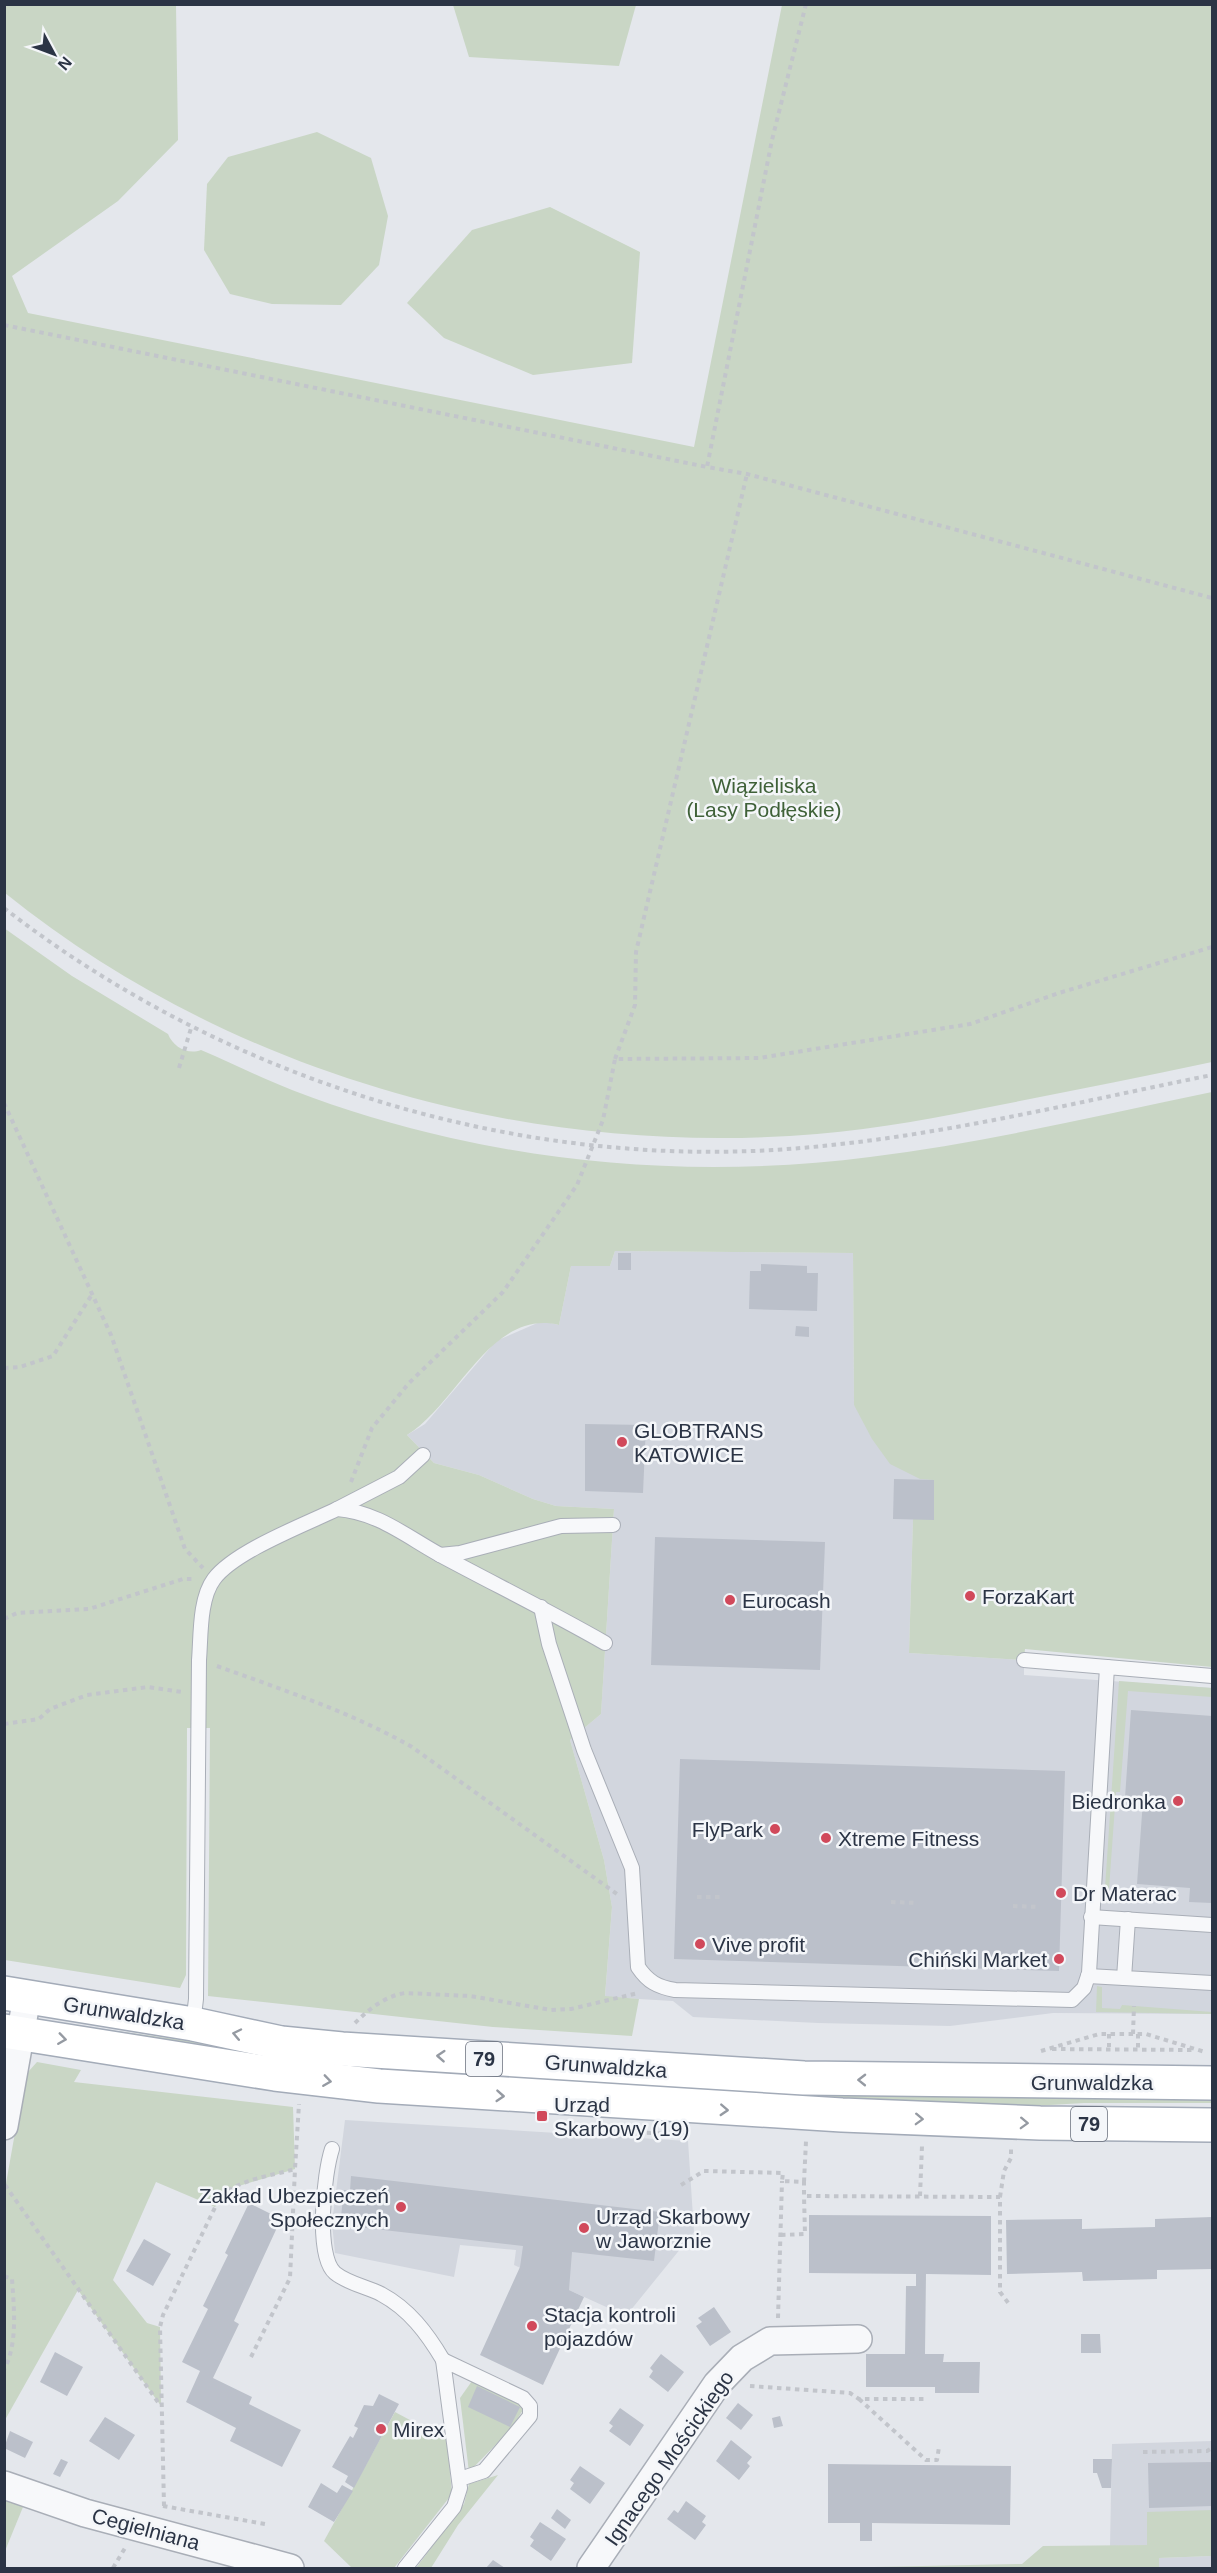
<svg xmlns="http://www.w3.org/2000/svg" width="1217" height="2573" font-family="Arial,sans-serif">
	<rect width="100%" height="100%" fill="#e4e7ec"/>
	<!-- built -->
	<g fill="#d2d6de">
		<path d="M615,1251l238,2 1,152 80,75v40h-21l-4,133 115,7v15l188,13v326l-159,-1 -103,13 -132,-3 -125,-6 -20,-16 -68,-4 7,-90 -8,-47 -34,-120 31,-26 13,-205 -58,-3 -23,-7 -54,-24 -45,-12 -27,-28 18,-11 71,-83 46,-20 17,4 12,-59h39z"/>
		<path d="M345,2120l343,21 6,91 -68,84 -112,-51 2,-15 -56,-5 -6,32 -119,-24 -3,-30z"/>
		<path d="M1212,2441v103l-102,2 2,-102z"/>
		<path d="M1212,2556v12h-53v-10z"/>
	</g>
	<!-- green -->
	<g fill="#c9d6c5">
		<path d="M5,4l171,1 2,135 -60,61 -106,75 16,37 666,134 88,-442h430v1057c-70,15 -141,29 -212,43 -61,12 -121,24 -183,29 -288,24 -586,-59 -812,-241z"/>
		<path d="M453,5v-1l183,1 -17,61 -150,-9z"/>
		<path d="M317,132l54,26 17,58 -9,49 -38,40 -69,-1 -42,-10 -26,-44 3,-66 21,-27z"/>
		<path d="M550,207l90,45 -8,111 -99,12 -89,-37 -37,-35 65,-73z"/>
		<path d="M4,928l68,48 96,58c5,13 20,21 33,16 31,13 60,28 91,40 51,20 106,36 159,48 138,31 279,37 419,19 115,-14 229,-42 342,-65v575l-187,-18 -1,11 -115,-7 4,-134h21v-39l-14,-1 -30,-15 -18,-25 -18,-34 -1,-152 -238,-2 -5,15h-39l-12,59c-68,-17 -102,80 -152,110l27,28 45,12 54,24 23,7 58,3 -13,205 -31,26 34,120 8,47 -7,89 34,3 -7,37 -139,-9 -285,-31 2,-268h-23l-1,247 -6,13 -175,-28z"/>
		<path d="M1119,1681l93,7v9l-84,-6 -8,101h-4l-8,111h-4z"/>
		<path d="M1097,1986l5,1v21l18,1 2,-4 90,7v2l-116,-2z"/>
		<path d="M65,2024l205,28 942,43v8h-128l-70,4 -175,-3 -500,-34z"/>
		<path d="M37,2062l44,8 -7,12 219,25 2,62 -66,20 -14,18 -59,-25 -43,98 34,43 13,4 1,79 -83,-116 -73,130v-231l19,-107 4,-10z"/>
		<path d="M472,2381l53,26 -15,23 -41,42 -9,-74z"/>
		<path d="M395,2412l52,28 5,54 -58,74h-42l-28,-27z"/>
		<path d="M498,2475l-40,50 -27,43h-15l48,-64 5,-20z"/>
		<path d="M5,2499l18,8 -18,44z"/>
		<path d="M1212,2510v46l-53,2v10h-333l196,-4 21,-18 104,-1v-33z"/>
	</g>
	<!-- building -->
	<g fill="#bbc0ca">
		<rect x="618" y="1253" width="13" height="17"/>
		<path d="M761,1264l46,2v7h11l-1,38 -68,-2 1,-38h11z"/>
		<path d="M796,1326l13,1v10l-14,-1z"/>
		<path d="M585,1424l61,1 -3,68 -58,-2z"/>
		<path d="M894,1479l40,1v40l-41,-1z"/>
		<path d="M655,1537l170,5 -5,128 -169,-5z"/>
		<path d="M1131,1710l81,6v187l-23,-1 1,-14 -53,-4 6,-84 -18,-2z"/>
		<path d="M680,1759l385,12 -6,200 -385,-12z"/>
		<path d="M351,2176l309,36 -6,49 -82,-9 -3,38 15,7 -41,88 -63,-30 40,-88 3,-21 -183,-21 4,-35 6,1z"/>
		<path d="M249,2203l32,16 -47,102 5,3 -26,54 39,19 -3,7 52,26 -19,37 -52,-26 6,-13 -50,-26 14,-31 -18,-9 26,-53 -5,-3 25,-51 -3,-2z"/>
		<path d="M809,2215l182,1v59l-65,-1 -1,80h19l-1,8h37l-1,31h-44v-6h-69v-33h39l1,-68h10v-12l-107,-1z"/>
		<path d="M1212,2217v52l-55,1v9l-74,2 -1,-9 -75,2 -1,-54 76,-1v10l73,-2v-8z"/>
		<path d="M144,2239l27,15 -18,32 -27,-15z"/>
		<path d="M714,2307l17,25 -21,14 -14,-20 6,-4 -4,-4z"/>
		<path d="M1081,2334h19l1,19h-20z"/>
		<path d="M55,2352l28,15 -16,29 -27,-14z"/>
		<path d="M661,2354l23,18 -16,20 -19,-15 4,-6 -3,-3z"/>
		<path d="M477,2386l43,21 -10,20 -42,-20z"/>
		<path d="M379,2394l20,10 -45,84 -9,-6 3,-6 -16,-9 18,-31 3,2 5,-10 -4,-2 10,-21 9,1z"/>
		<path d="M738,2403l15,12 -12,15 -15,-12z"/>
		<path d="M620,2408l24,17 -14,21 -21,-15 4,-5 -4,-3z"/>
		<path d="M780,2416l3,10 -9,2 -2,-10z"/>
		<path d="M105,2417l30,18 -16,25 -30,-19z"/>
		<path d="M10,2431l23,11 -8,16 -21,-10z"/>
		<path d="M731,2440l21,17 -5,6 3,3 -11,14 -23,-19z"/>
		<path d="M61,2459l7,3 -8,15 -7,-3z"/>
		<path d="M1093,2459h19l-1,29h-9l-5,-15h-4z"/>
		<path d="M1212,2462v44l-63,2 -1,-45z"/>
		<path d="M828,2464l183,2 -1,59 -138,-2v18h-12v-18h-32z"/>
		<path d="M580,2466l25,17 -15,21 -20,-15 4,-6 -4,-3z"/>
		<path d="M321,2483l16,10 5,-8 11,6 -19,31 -26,-15z"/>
		<path d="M686,2501l20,15 -4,6 4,3 -11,15 -28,-21 7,-9 4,3z"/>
		<path d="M557,2509l14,11 -6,9 -14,-11z"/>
		<path d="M540,2522l26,17 -15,22 -21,-15 4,-6 -4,-3z"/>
		<path d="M493,2560l12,8h-19z"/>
	</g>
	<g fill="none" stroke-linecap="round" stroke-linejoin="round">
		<defs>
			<g id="service">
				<path d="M337,1509l62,-32 24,-22"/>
				<path d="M440,1555l20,-2 101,-27 52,-1"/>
				<path d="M541,1607l8,37 35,106 48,118 6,99c10,15 20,20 37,23l397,10 12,-12 5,-15 18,-306 105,9"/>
				<path d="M1024,1660l83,7"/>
				<path d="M1091,1917l121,8"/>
				<path d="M1128,1919l-4,59 88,5"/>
				<path d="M1088,1976l36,2"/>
				<path d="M193,2024l3,-25 3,-339c2,-23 0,-61 15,-81 21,-28 90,-54 123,-70 41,3 70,28 105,47 54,29 109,56 163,87"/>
				<path d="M332,2149c-8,24 -17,107 3,124 12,10 32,14 46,21 28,15 46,39 62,66"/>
				<path d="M405,2568l49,-61 6,-19 -17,-128 80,38 7,8v10l-46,55 -24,8"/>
			</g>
			<g id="minor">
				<path d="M4,2126l23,-129"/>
				<path d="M4,2485l81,28 205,55"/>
				<path d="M591,2568l126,-184 25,-26 28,-17 88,-2"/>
			</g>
			<g id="primary">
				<path d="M4,1993l189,31 88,19 61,6 462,29 408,5"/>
				<path d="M4,2031l271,43 104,12 463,29 198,8 172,2"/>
			</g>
		</defs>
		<!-- service casing -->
		<use href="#service" stroke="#a9aeb7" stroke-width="16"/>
		<!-- minor casing -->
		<use href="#minor" stroke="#a9aeb7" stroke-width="30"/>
		<!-- primary casing -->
		<use href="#primary" stroke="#a3abb8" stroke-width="36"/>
		<!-- path -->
		<g stroke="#c2c5cb" stroke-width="4" stroke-dasharray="4.5 4.5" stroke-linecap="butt">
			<path d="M806,4l-34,136 -65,327 40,7 465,124"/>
			<path d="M4,325l703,142"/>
			<path d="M4,908c215,167 497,258 769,242 149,-9 294,-46 439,-75"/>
			<path d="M615,1059l20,-54 1,-53 111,-478"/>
			<path d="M179,1068l13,-43"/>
			<path d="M4,1103l107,232 74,214 18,19"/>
			<path d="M4,1368l16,-1 33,-11 38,-60"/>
			<path d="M351,1482l21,-54 37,-45 94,-91 74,-107 26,-65 12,-61 144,-1 211,-34 89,-31 153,-46"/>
			<path d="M4,1619l13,-6 72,-4 94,-30h12"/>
			<path d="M217,1666c66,24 134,46 195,81l205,147"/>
			<path d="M4,1724l35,-5 11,-10 37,-14 61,-8 34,5"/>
			<path d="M697,1897h27"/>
			<path d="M891,1902l27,1"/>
			<path d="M1013,1906l27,1"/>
			<path d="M355,2023c14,-14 30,-27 50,-30l65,3 81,14 20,-1 67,-16"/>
			<path d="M1109,2034v13"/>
			<path d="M1133,2034l1,-28"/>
			<path d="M1138,2034v14"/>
			<path d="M1052,2049l143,1"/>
			<path d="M1041,2051l58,-17h47l59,18"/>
			<path d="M620,2131l64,4"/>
			<path d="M804,2182l2,-41"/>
			<path d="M5,2185l155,220"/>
			<path d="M681,2185l23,-14 79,2 -1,8 22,1v14l196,1v95l9,12"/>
			<path d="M920,2196l2,-50"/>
			<path d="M1000,2197l4,-26 7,-13v-9"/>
			<path d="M781,2235l24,-1 -1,-38"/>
			<path d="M4,2276l8,3c2,30 6,64 -8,91"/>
			<path d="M778,2318l4,-137"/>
			<path d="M251,2357l39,-79 5,-109"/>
			<path d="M750,2386l100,7 9,6h65"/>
			<path d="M859,2399l67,61h11l2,-13"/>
			<path d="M1143,2452l64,-1 5,-3"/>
			<path d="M163,2506l102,18"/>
			<path d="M164,2506l-4,-179 3,-12 57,-118c19,-18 51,-21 75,-28l4,-65"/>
			<path d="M113,2568l12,-20"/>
		</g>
		<!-- service -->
		<use href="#service" stroke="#f7f8fa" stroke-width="14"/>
		<!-- minor -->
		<use href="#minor" stroke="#f7f8fa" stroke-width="27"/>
		<!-- primary -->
		<use href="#primary" stroke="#fff" stroke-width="33"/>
	</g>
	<!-- one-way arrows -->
	<defs><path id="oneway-chevron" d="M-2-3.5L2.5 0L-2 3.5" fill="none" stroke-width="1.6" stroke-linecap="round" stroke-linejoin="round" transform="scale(1.5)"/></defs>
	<g stroke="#959aa2">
		<use href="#oneway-chevron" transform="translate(237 2034) rotate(-168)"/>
		<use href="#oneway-chevron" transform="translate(62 2039) rotate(8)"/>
		<use href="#oneway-chevron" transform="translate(441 2056) rotate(-176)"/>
		<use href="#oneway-chevron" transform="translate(862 2080) rotate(-179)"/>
		<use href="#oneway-chevron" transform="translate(327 2081) rotate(8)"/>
		<use href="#oneway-chevron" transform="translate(500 2096) rotate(4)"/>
		<use href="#oneway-chevron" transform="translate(724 2110) rotate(3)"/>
		<use href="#oneway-chevron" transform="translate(919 2119) rotate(2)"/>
		<use href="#oneway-chevron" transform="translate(1024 2123) rotate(2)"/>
	</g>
	<!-- markers -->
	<g fill="#d1495b" stroke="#f4f6f9" stroke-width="2">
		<circle cx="622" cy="1442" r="6"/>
		<circle cx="970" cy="1596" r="6"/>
		<circle cx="730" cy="1600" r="6"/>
		<circle cx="1178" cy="1801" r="6"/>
		<circle cx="775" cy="1829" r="6"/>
		<circle cx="826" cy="1838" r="6"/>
		<circle cx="1061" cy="1893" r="6"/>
		<circle cx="700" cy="1944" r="6"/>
		<circle cx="1059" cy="1959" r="6"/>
		<rect x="536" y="2110" width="12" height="12" rx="3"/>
		<circle cx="401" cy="2207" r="6"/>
		<circle cx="584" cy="2228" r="6"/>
		<circle cx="532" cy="2326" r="6"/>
		<circle cx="381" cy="2429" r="6"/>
	</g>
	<g text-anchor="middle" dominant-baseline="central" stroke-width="5" stroke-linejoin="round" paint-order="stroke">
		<!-- shield labels -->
		<g fill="#f4f6f9" stroke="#676e7b" stroke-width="1.5">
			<rect x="466" y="2042" width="36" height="34" rx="4.5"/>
			<rect x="1071" y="2107" width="36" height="34" rx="4.5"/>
		</g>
		<g font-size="20" font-weight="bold" fill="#2b3445">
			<text x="484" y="2059">79</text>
			<text x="1089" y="2124">79</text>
		</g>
		<!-- park labels -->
		<g font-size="21" fill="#3f6138" stroke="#f4f6f9">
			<text x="764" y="785">Wiązieliska<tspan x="764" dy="24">(Lasy Podłęskie)</tspan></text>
		</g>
		<!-- poi labels -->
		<g font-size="21" fill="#2b3445" stroke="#f4f6f9" text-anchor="start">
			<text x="634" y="1430">GLOBTRANS<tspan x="634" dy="24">KATOWICE</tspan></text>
			<text x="982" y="1596">ForzaKart</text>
			<text x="742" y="1600">Eurocash</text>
			<text x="1166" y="1801" text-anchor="end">Biedronka</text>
			<text x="763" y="1829" text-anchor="end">FlyPark</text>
			<text x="838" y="1838">Xtreme Fitness</text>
			<text x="1073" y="1893">Dr Materac</text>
			<text x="712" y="1944">Vive profit</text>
			<text x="1047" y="1959" text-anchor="end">Chiński Market</text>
			<text x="554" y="2104">Urząd<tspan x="554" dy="24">Skarbowy (19)</tspan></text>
			<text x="389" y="2195" text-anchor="end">Zakład Ubezpieczeń<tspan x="389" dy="24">Społecznych</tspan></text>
			<text x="596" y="2216">Urząd Skarbowy<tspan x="596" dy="24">w Jaworznie</tspan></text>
			<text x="544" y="2314">Stacja kontroli<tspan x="544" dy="24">pojazdów</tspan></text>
			<text x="393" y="2429">Mirex</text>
		</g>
		<!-- street labels -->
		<g font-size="21" fill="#2b3445" stroke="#f4f6f9">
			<text transform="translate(124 2013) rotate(9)">Grunwaldzka</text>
			<text transform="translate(606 2066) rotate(4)">Grunwaldzka</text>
			<text x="1092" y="2082">Grunwaldzka</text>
			<text transform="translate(669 2458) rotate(-55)">Ignacego Mościckiego</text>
			<text transform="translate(146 2529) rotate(15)">Cegielniana</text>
		</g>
	</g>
	<!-- border -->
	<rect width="1217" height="2573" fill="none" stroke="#2b3445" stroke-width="12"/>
	<!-- north arrow -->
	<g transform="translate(54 54) rotate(131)" stroke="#f4f6f9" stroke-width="4.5" paint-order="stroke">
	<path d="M0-4.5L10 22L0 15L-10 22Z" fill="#2b3445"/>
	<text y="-9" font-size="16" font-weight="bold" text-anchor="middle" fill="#2b3445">N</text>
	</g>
</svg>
